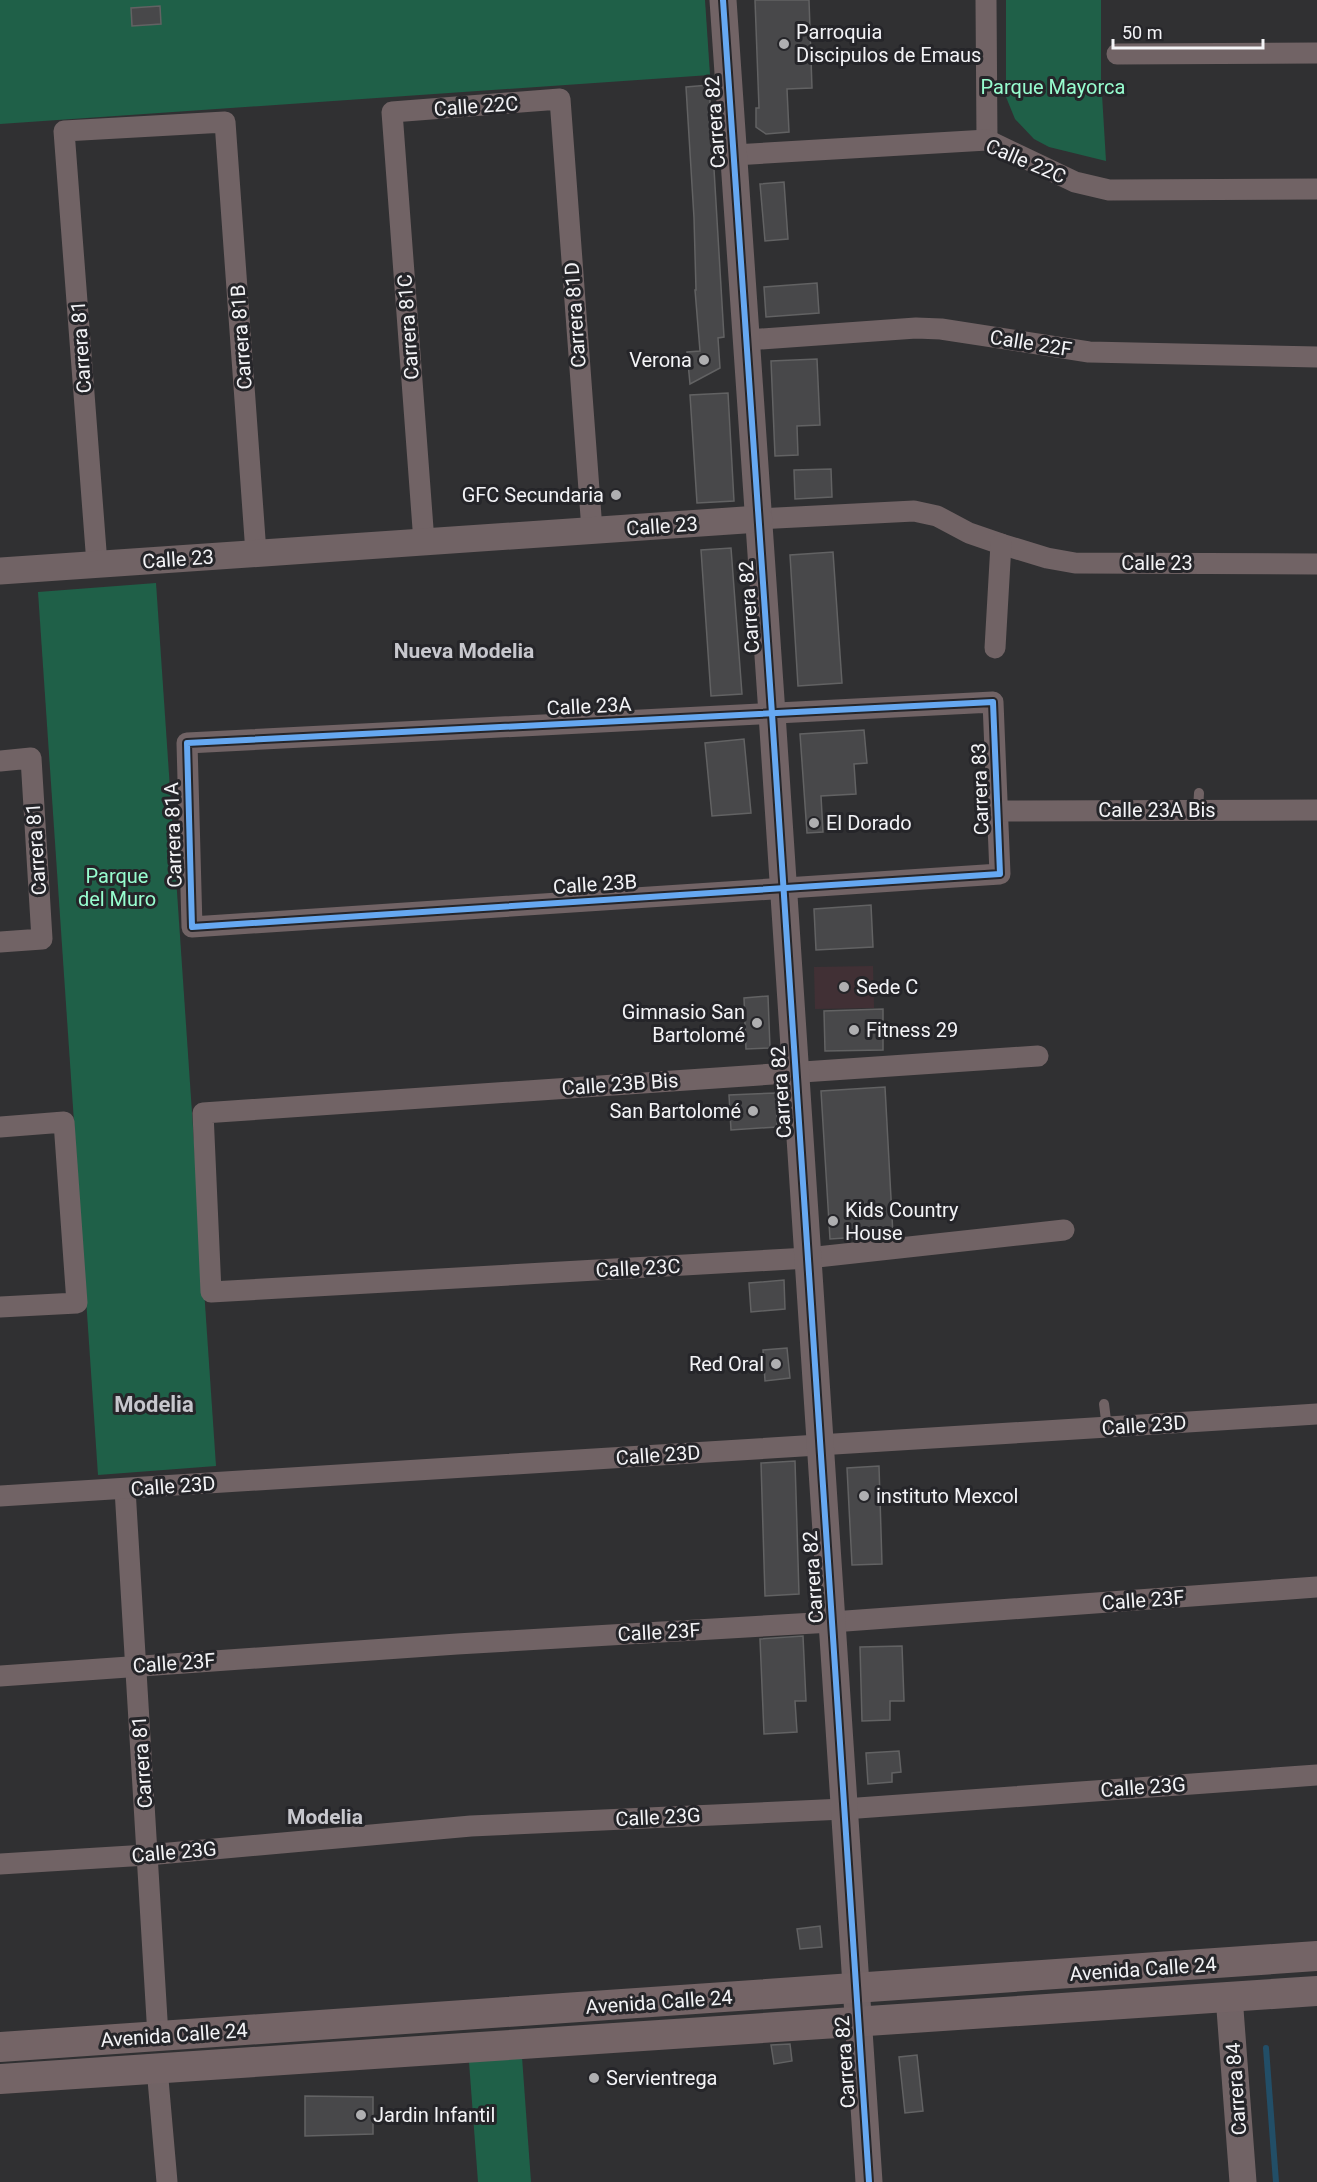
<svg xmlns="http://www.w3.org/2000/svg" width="1317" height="2182" font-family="Roboto,sans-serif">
	<rect width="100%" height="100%" fill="#303032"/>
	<!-- education -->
	<path fill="#413035" d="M873,966l1,42 -59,1 -1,-42z"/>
	<!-- green -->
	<g fill="#1f6048">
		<path d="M0,0h705l5,75 -710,49z"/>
		<path d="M1006,0h95v78l5,83 -57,-14 -15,-8 -19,-20 -9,-22z"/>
		<path d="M156,583l60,883 -118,9 -60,-883z"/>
		<path d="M522,2057l9,125h-53l-9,-120z"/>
	</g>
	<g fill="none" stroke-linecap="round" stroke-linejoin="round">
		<!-- stream -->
		<path stroke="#224e67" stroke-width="6" d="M1266,2048l10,134"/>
	</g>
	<!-- building -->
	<g fill="#48484a" stroke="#626263" stroke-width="1.5">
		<path d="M755,0h54l3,88 -25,1 2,43 -23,2 -10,-7v-19h3z"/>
		<path d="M160,6l1,18 -29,2 -1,-18z"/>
		<path d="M709,85l15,252 -6,1 2,30 -30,16 -3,-32 13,-1 -5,-61h1l-2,-72 -8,-131z"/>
		<path d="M784,182l4,57 -23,2 -5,-57z"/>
		<path d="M817,283l2,30 -53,4 -2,-30z"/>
		<path d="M817,359l3,66 -23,1 1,29 -23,1 -4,-95z"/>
		<path d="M728,393l6,108 -37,2 -7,-108z"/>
		<path d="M831,469l1,28 -37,2 -1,-29z"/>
		<path d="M731,548l11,146 -31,2 -10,-146z"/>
		<path d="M833,552l9,131 -44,3 -8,-131z"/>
		<path d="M864,730l3,33 -13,1 2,30 -35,2 2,36 -16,1 -7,-99z"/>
		<path d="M744,739l7,74 -39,3 -7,-73z"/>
		<path d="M871,905l2,42 -57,3 -2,-41z"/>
		<path d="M768,996l2,52 -24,1 -2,-51z"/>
		<path d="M883,1009v41l-58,1 -1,-40z"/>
		<path d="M885,1087l8,148 -63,4 -9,-148z"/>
		<path d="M776,1093l1,34 -46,3 -2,-35z"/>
		<path d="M784,1280l1,29 -34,3 -2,-29z"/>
		<path d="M787,1348l3,30 -25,3 -2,-31z"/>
		<path d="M795,1461l4,133 -34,2 -4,-133z"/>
		<path d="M879,1466l3,98 -30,1 -5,-97z"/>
		<path d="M803,1636l3,65h-11l2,31 -33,2 -4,-95z"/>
		<path d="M902,1646l2,55h-14v19l-28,1 -2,-74z"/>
		<path d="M899,1751l2,21 -9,1v9l-24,2 -2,-31z"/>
		<path d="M820,1926l2,21 -22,2 -3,-20z"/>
		<path d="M790,2044l2,17 -18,3 -3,-19z"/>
		<path d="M917,2055l6,56 -18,2 -6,-56z"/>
		<path d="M305,2096l68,1v37l-68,2z"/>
	</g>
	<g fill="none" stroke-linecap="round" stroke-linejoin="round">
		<!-- service -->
		<g stroke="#716365" stroke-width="10">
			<path d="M1198,810l1,-17"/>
			<path d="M1104,1404l3,24"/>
		</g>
		<!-- minor -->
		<g stroke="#716365" stroke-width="21">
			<path d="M986,0l1,140"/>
			<path d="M1117,54l200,-1"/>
			<path d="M734,155l253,-15 88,42 34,8 208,-1"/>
			<path d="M747,340l169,-12 25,1 148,23 228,5"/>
			<path d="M759,519l155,-8 23,5 32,17 32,11 46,14 28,5 242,1"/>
			<path d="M424,542l-32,-430 168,-13 32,431"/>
			<path d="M97,564l-33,-433 161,-9 31,431"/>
			<path d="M995,648l6,-104"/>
			<path d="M993,702l7,172 -808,53 -5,-184z"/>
			<path d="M0,761l31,-3 11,181 -42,3"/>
			<path d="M997,811l320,-1"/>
			<path d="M1038,1056l-835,57 8,179 597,-34 256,-28"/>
			<path d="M0,1127l64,-5 13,181 -77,4"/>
			<path d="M125,1489l33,547"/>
			<path d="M0,1496l1317,-82"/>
			<path d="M0,1676l457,-32 375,-22 485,-35"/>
			<path d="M0,1864l147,-9 324,-29 373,-17 473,-34"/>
			<path d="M157,2068l10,114"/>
		</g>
		<!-- tertiary -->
		<g stroke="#716365" stroke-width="27">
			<path d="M723,0l49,714 97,1468"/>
			<path d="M0,571l759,-52"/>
			<path d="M1229,1996l14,186"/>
		</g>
		<!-- secondary -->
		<g stroke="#746466" stroke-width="30">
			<path d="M0,2047l1317,-91"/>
			<path d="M0,2079l1317,-88"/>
		</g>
		<defs>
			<g id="cycleway">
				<path d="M723,0l49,714 97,1468"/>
				<path d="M993,702l7,172 -808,53 -5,-184z"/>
			</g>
		</defs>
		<!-- cycleway casing -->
		<use href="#cycleway" stroke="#252529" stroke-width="10"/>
		<!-- cycleway -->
		<use href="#cycleway" stroke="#66a8f1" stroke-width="6"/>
	</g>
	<!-- markers -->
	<g fill="#afafb1" stroke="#252529" stroke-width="2">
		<circle cx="784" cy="44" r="6"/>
		<circle cx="704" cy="360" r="6"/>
		<circle cx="616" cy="495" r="6"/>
		<circle cx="814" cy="823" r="6"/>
		<circle cx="844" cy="987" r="6"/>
		<circle cx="757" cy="1023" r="6"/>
		<circle cx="854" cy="1030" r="6"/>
		<circle cx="753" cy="1111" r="6"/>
		<circle cx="833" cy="1221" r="6"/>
		<circle cx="776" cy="1364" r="6"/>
		<circle cx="864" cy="1496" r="6"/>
		<circle cx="594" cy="2078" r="6"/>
		<circle cx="361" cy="2115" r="6"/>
	</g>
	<g text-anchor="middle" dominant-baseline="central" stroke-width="6" stroke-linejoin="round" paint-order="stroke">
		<!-- poi labels -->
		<g font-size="20" fill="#f3f3f6" stroke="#252529" text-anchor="start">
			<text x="796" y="32">Parroquia<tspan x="796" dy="23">Discipulos de Emaus</tspan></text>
			<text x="692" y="360" text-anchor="end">Verona</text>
			<text x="604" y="495" text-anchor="end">GFC Secundaria</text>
			<text x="826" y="823">El Dorado</text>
			<text x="856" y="987">Sede C</text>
			<text x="745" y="1012" text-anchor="end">Gimnasio San<tspan x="745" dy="23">Bartolomé</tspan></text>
			<text x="866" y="1030">Fitness 29</text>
			<text x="741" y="1111" text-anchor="end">San Bartolomé</text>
			<text x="845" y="1210">Kids Country<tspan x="845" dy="23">House</tspan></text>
			<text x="764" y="1364" text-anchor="end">Red Oral</text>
			<text x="876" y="1496">instituto Mexcol</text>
			<text x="606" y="2078">Servientrega</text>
			<text x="373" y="2115">Jardin Infantil</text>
		</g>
		<!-- park labels -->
		<g font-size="20" fill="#97fdcf" stroke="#252529">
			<text x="1053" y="87">Parque Mayorca</text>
			<text x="117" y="876">Parque<tspan x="117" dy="23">del Muro</tspan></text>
		</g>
		<!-- street labels -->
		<g font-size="20" fill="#f3f3f6" stroke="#252529">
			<text transform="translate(476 106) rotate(-4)">Calle 22C</text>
			<text transform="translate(715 122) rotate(-94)">Carrera 82</text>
			<text transform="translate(1026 161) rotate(23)">Calle 22C</text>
			<text transform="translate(575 315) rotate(-94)">Carrera 81D</text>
			<text transform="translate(408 327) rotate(-94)">Carrera 81C</text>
			<text transform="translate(241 337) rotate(-94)">Carrera 81B</text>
			<text transform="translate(1031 343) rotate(9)">Calle 22F</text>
			<text transform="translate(81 347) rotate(-94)">Carrera 81</text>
			<text transform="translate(662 526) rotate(-4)">Calle 23</text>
			<text transform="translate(178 559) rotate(-4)">Calle 23</text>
			<text x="1157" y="563">Calle 23</text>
			<text transform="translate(749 607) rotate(-94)">Carrera 82</text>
			<text transform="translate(589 706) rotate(-3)">Calle 23A</text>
			<text transform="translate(980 789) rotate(-92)">Carrera 83</text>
			<text x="1157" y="810">Calle 23A Bis</text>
			<text transform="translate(173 835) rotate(-92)">Carrera 81A</text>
			<text transform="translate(36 849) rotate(-94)">Carrera 81</text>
			<text transform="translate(595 884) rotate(-4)">Calle 23B</text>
			<text transform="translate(620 1084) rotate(-4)">Calle 23B Bis</text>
			<text transform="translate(781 1092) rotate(-94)">Carrera 82</text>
			<text transform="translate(638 1268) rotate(-3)">Calle 23C</text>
			<text transform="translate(1144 1425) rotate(-4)">Calle 23D</text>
			<text transform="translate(658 1455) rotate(-4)">Calle 23D</text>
			<text transform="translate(173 1486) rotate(-4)">Calle 23D</text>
			<text transform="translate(813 1577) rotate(-94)">Carrera 82</text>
			<text transform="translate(1143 1600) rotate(-4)">Calle 23F</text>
			<text transform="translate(659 1632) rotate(-3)">Calle 23F</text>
			<text transform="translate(174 1663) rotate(-4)">Calle 23F</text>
			<text transform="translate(142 1762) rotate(-94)">Carrera 81</text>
			<text transform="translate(1143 1787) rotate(-4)">Calle 23G</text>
			<text transform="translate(658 1817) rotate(-3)">Calle 23G</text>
			<text transform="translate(174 1852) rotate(-5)">Calle 23G</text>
			<text transform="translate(1143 1969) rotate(-4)">Avenida Calle 24</text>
			<text transform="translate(659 2002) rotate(-4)">Avenida Calle 24</text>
			<text transform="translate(174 2035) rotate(-4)">Avenida Calle 24</text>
			<text transform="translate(845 2062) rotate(-94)">Carrera 82</text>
			<text transform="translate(1236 2089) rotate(-94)">Carrera 84</text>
		</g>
		<!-- neighbourhood labels -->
		<g font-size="21" font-weight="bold" fill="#c7c7cd" stroke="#252529">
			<text x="464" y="651">Nueva Modelia</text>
			<text x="325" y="1817">Modelia</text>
		</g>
		<!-- quarter labels -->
		<g font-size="22" font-weight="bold" fill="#c7c7cd" stroke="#252529">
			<text x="154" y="1404">Modelia</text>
		</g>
	</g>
	<!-- scale -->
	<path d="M1113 39v9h150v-9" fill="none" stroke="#f3f3f6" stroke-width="3"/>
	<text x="1122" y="39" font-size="18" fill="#f3f3f6" stroke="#252529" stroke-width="4.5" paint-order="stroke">50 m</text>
</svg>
